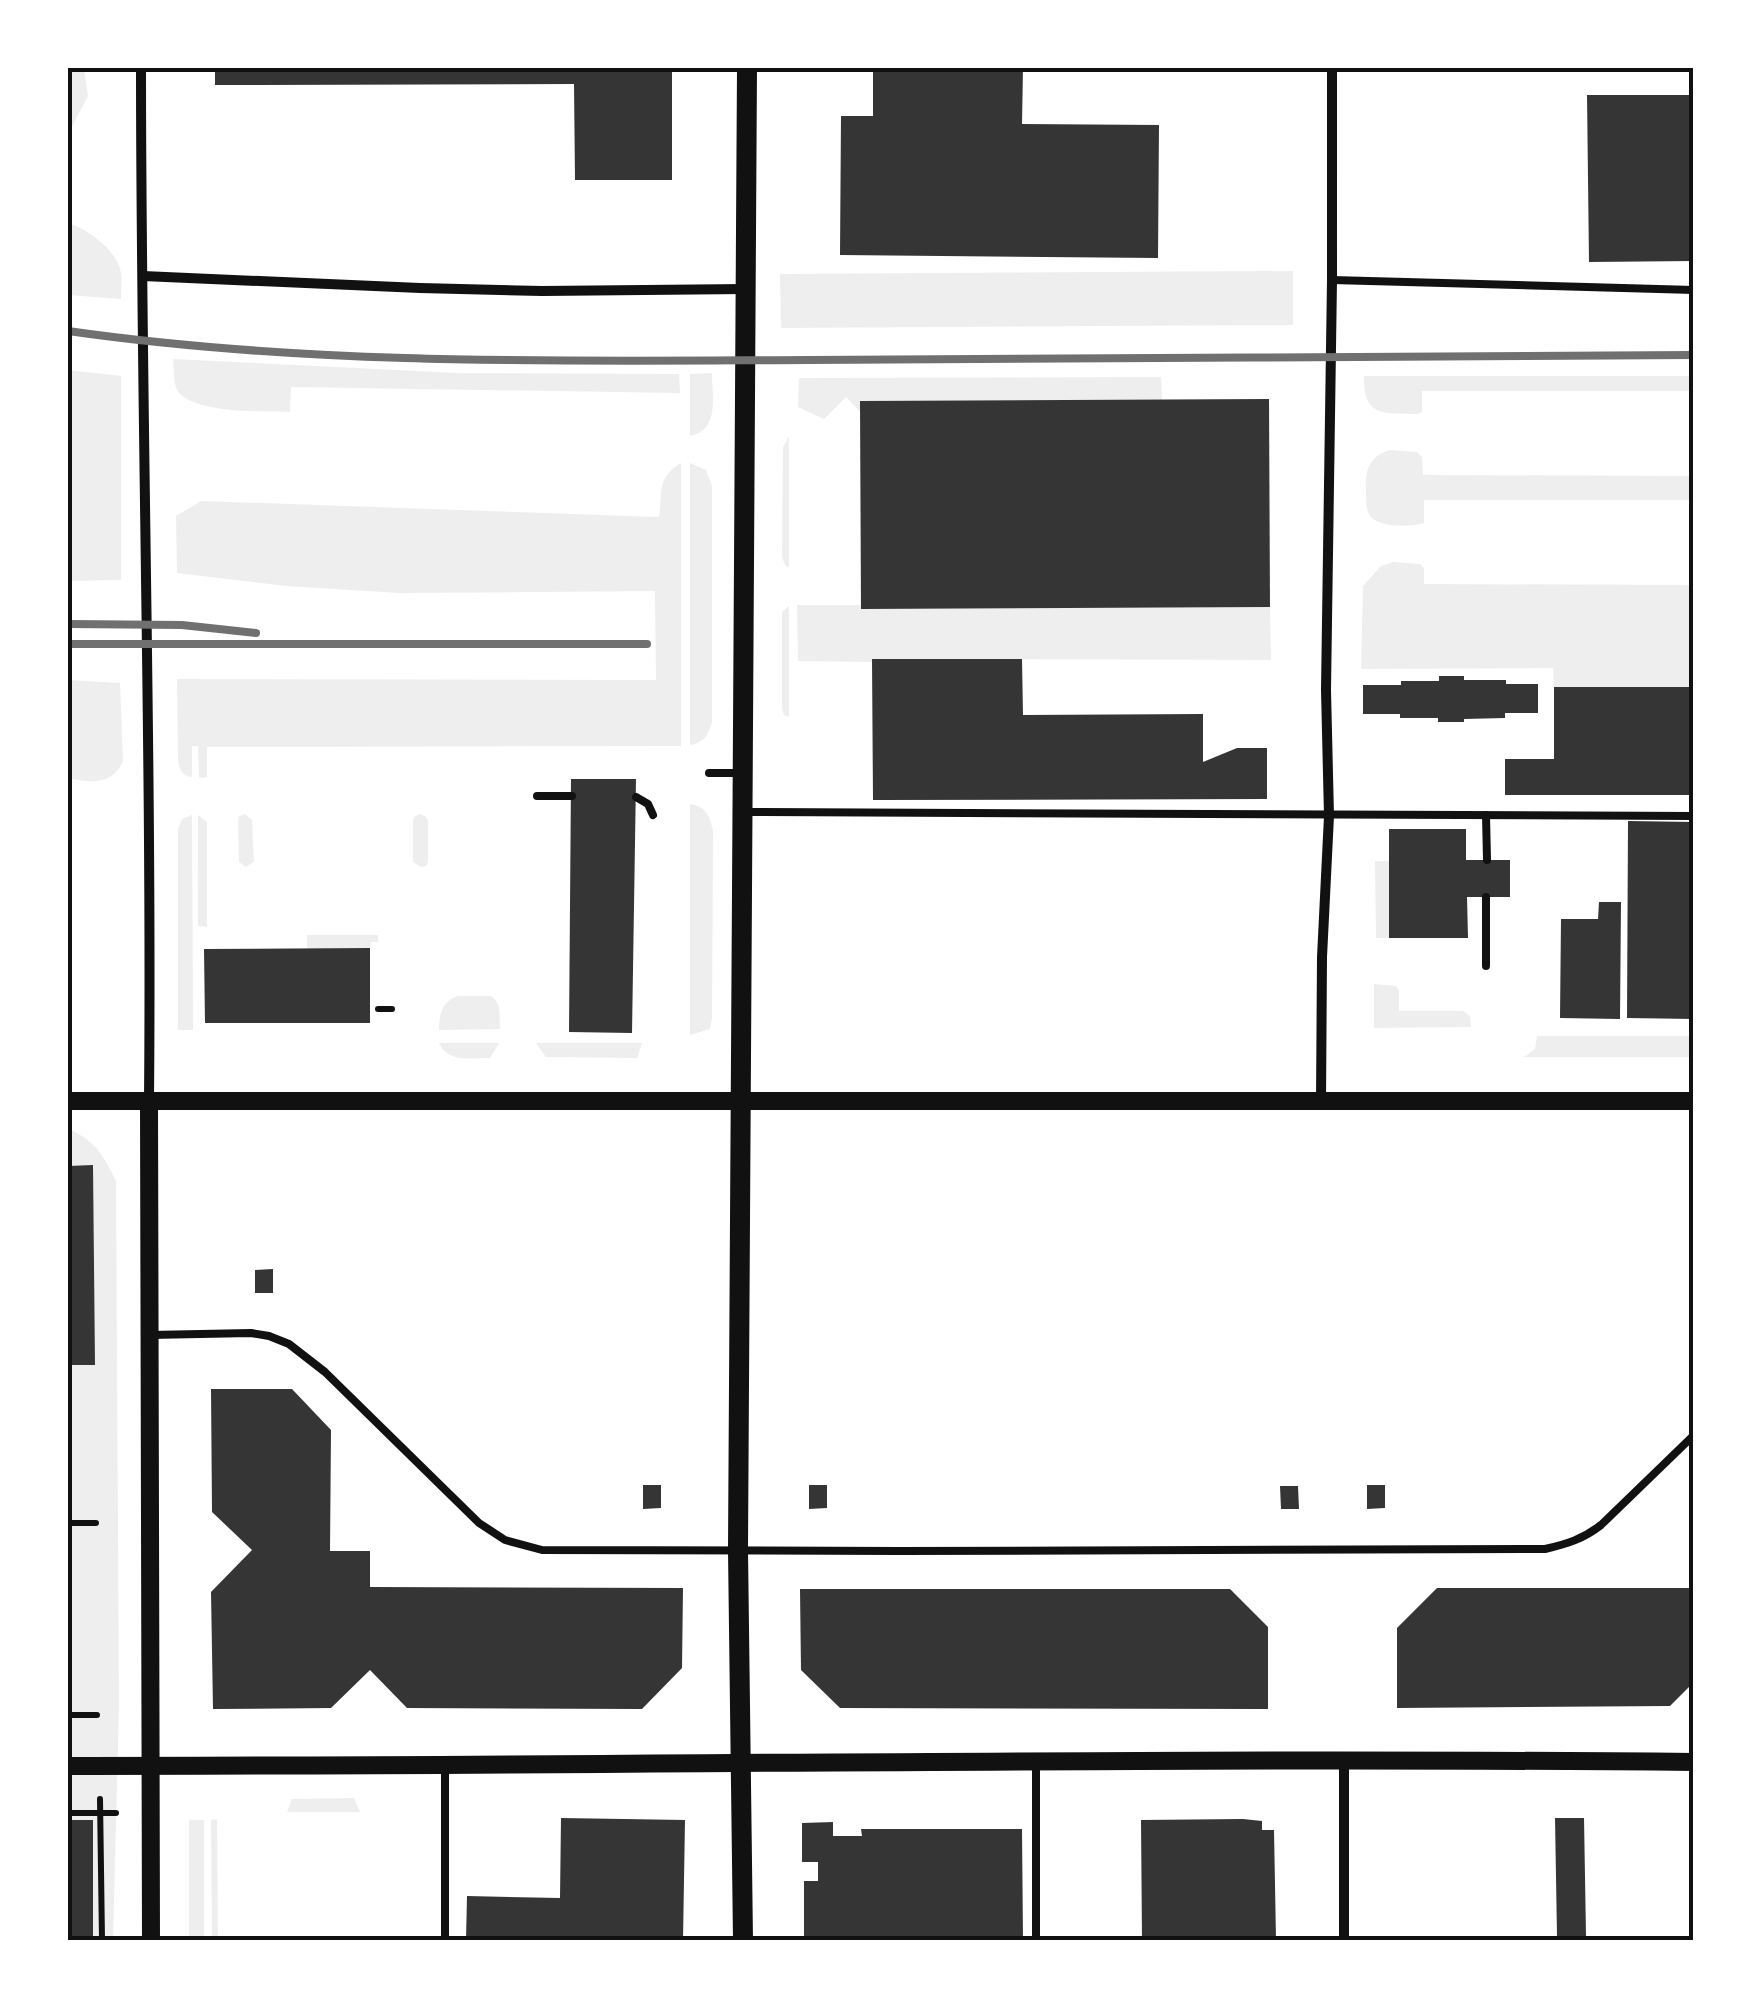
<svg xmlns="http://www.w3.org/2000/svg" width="1761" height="2008" font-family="Karla,sans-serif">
	<rect width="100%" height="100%" fill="#fff"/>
	<!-- green -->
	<g fill="#eee">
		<path d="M68,68h16l4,28 -20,38z"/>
		<path d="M68,223c20,6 50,28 53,50 1,8 0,17 0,26l-53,-4z"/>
		<path d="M1293,271v54l-512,3 -1,-54z"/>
		<path d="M173,359l285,14 221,1 1,19 -389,-6 -1,25c-26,-1 -99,2 -113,-22 -4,-8 -3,-22 -4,-31z"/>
		<path d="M68,370l53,6v204l-53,1z"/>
		<path d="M712,373c0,24 8,57 -22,63v-62z"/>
		<path d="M1364,376h329l1,15h-272v21l-4,2c-33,-1 -55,4 -54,-38z"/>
		<path d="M1161,377l1,23 -301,1 -1,11 -14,-15 -22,22 -26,-12 1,-29z"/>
		<path d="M789,437v131l-4,-3 -3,-8 1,-110z"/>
		<path d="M1390,450l27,2 5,5 1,18 270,1v24h-269v23c-14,4 -44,5 -54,-7 -4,-6 -4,-15 -4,-23 -1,-21 1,-36 24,-43z"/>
		<path d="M681,463v283l-474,1v30l-8,1 -1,-32h-6v31c-10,-1 -12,-7 -14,-16l-1,-82 479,1 -1,-89 -255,2 -114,-7 -109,-13 -1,-57 25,-15 458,16c4,-25 -3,-39 22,-54z"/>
		<path d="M690,463l16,7 6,16v236c-4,14 -8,20 -22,23z"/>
		<path d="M1393,562l27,2 4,4v16l269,1v131h-3l-1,-29h-135l-1,-19 -192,1 2,-83 18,-20z"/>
		<path d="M797,605h64l1,4 408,-2 1,53 -398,-1 -1,3 -74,-1z"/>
		<path d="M789,606v111l-5,-2 -2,-6v-97z"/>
		<path d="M68,680l52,3 3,78c-10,24 -33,22 -55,17z"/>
		<path d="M690,804c16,2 20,13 23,27l-1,187 -2,11 -20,6z"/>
		<path d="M245,814l7,6 2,42 -8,5 -7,-5 -1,-41 1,-5z"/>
		<path d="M419,814l6,2 3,4v42l-2,4 -5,1 -8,-5v-41l1,-4z"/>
		<path d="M192,815l1,215h-15v-201l4,-10z"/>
		<path d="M198,815l9,7v105l-9,-1z"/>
		<path d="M1375,861h14v77h-13z"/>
		<path d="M307,935h71v7h-7l-1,6 -63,1z"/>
		<path d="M1374,984l22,2 3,5v20h64l7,5 1,11 -97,1z"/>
		<path d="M458,996h33c11,7 8,21 9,33l-61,1c0,-15 3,-29 19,-34z"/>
		<path d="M1537,1036h156v21h-169l11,-8z"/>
		<path d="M439,1043h60l-9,15c-19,0 -42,5 -51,-15z"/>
		<path d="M536,1043h106l-5,15 -91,-1z"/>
		<path d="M68,1129c27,11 35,26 48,52l3,524 -6,235h-45z"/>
		<path d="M354,1798l6,14h-73l5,-13z"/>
		<path d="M217,1819l1,121h-6l-1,-120z"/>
		<rect x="189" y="1820" width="15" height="120"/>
	</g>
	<!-- building -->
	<g fill="#353535">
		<path d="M215,68h457v112h-97l-1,-96 -359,1z"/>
		<path d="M873,68h150l-1,56 137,1 -1,133 -318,-3 1,-139h32z"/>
		<path d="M1587,95h107v166l-105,1z"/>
		<path d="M1269,399l1,208 -409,2 -1,-208z"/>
		<path d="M872,659h150l1,56 180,-1v48l34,-14h30v51l-394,1z"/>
		<path d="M1439,676h25v4h42v4h32v29h-33v5l-41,1v3h-26v-4h-38v-4h-37v-29h38v-4h38z"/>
		<path d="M1554,687h136v108h-185v-36h49z"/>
		<path d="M571,779h65l-4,254 -63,-1z"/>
		<path d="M1628,821l66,1v197l-67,-1z"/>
		<path d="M1389,829h77v31h44v37h-43l1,41h-79z"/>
		<path d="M1599,902h22l-1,117 -60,-1 1,-99h37z"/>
		<path d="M370,948v75h-165l-1,-74z"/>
		<path d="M93,1165l2,200h-27v-199z"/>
		<path d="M273,1269v24h-18v-23z"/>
		<path d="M211,1389h81l39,41 -1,121h40v36l313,1 -1,80 -40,41 -235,-1 -37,-38 -39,38 -118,1 -2,-117 41,-42 -40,-38z"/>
		<path d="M643,1485h18v23l-18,1z"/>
		<path d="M809,1485h18v23l-18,1z"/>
		<path d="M1367,1485h18v23l-18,1z"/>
		<path d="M1280,1486h18l1,23h-18z"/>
		<path d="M1437,1588h257v94l-24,24 -273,2v-80z"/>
		<path d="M800,1589h430l38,38v82l-428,-1 -39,-38z"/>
		<path d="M561,1818l124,2 -2,120h-217l1,-44 93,2z"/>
		<path d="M1555,1818h29l2,118h-29z"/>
		<path d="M1243,1819l19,2v9h12l2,110h-134l-1,-120z"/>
		<rect x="68" y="1820" width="25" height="120"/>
		<path d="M833,1822v14h29l-1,-7h161l1,111h-219v-59h14v-19h-16v-39z"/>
	</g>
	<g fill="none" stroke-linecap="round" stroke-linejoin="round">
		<!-- path -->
		<g stroke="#111" stroke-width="6">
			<path d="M378,1009h14"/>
			<path d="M68,1523h28"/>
			<path d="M68,1715h29"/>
			<path d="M100,1799l2,141"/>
			<path d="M68,1813h48"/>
		</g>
		<!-- service -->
		<g stroke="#111" stroke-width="8">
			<path d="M1332,280l362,10"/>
			<path d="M709,773h30"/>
			<path d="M537,796h35"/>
			<path d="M636,797l12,7 5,11"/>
			<path d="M743,812l951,4"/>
			<path d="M1486,815l1,45"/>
			<path d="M1486,897v69"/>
			<path d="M150,1335l101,-2 18,3 20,8 36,28 154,151 26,17 37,10 357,1 646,-2c22,-5 38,-10 56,-24l93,-90"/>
			<path d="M1036,1762v178"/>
			<path d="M445,1765v175"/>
		</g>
		<!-- minor -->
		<g stroke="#111" stroke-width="10">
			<path d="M141,68c0,344 11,689 8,1033"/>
			<path d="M143,276l277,12 122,3 204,-2"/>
			<path d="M1321,1101l1,-144 7,-141 -3,-126 6,-410v-212"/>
			<path d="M1344,1940v-180"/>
		</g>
		<!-- tertiary -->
		<g stroke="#111" stroke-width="18">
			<path d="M68,1101h1626"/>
			<path d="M149,1102l2,838"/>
			<path d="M68,1766c541,0 1084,-9 1626,-4"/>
		</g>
		<!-- secondary -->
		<path stroke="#111" stroke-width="20" d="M743,1940l-5,-390 9,-1482"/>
		<!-- rail -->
		<g stroke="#707070" stroke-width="8">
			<path d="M68,331c245,35 495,30 742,29 295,-2 589,-3 884,-5"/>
			<path d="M68,624l114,1 74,8"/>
			<path d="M68,644h579"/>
		</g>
	</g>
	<!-- border -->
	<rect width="1761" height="2008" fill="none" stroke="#ffffff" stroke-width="140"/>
	<rect x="70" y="70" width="1621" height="1868" fill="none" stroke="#111" stroke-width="4"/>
</svg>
